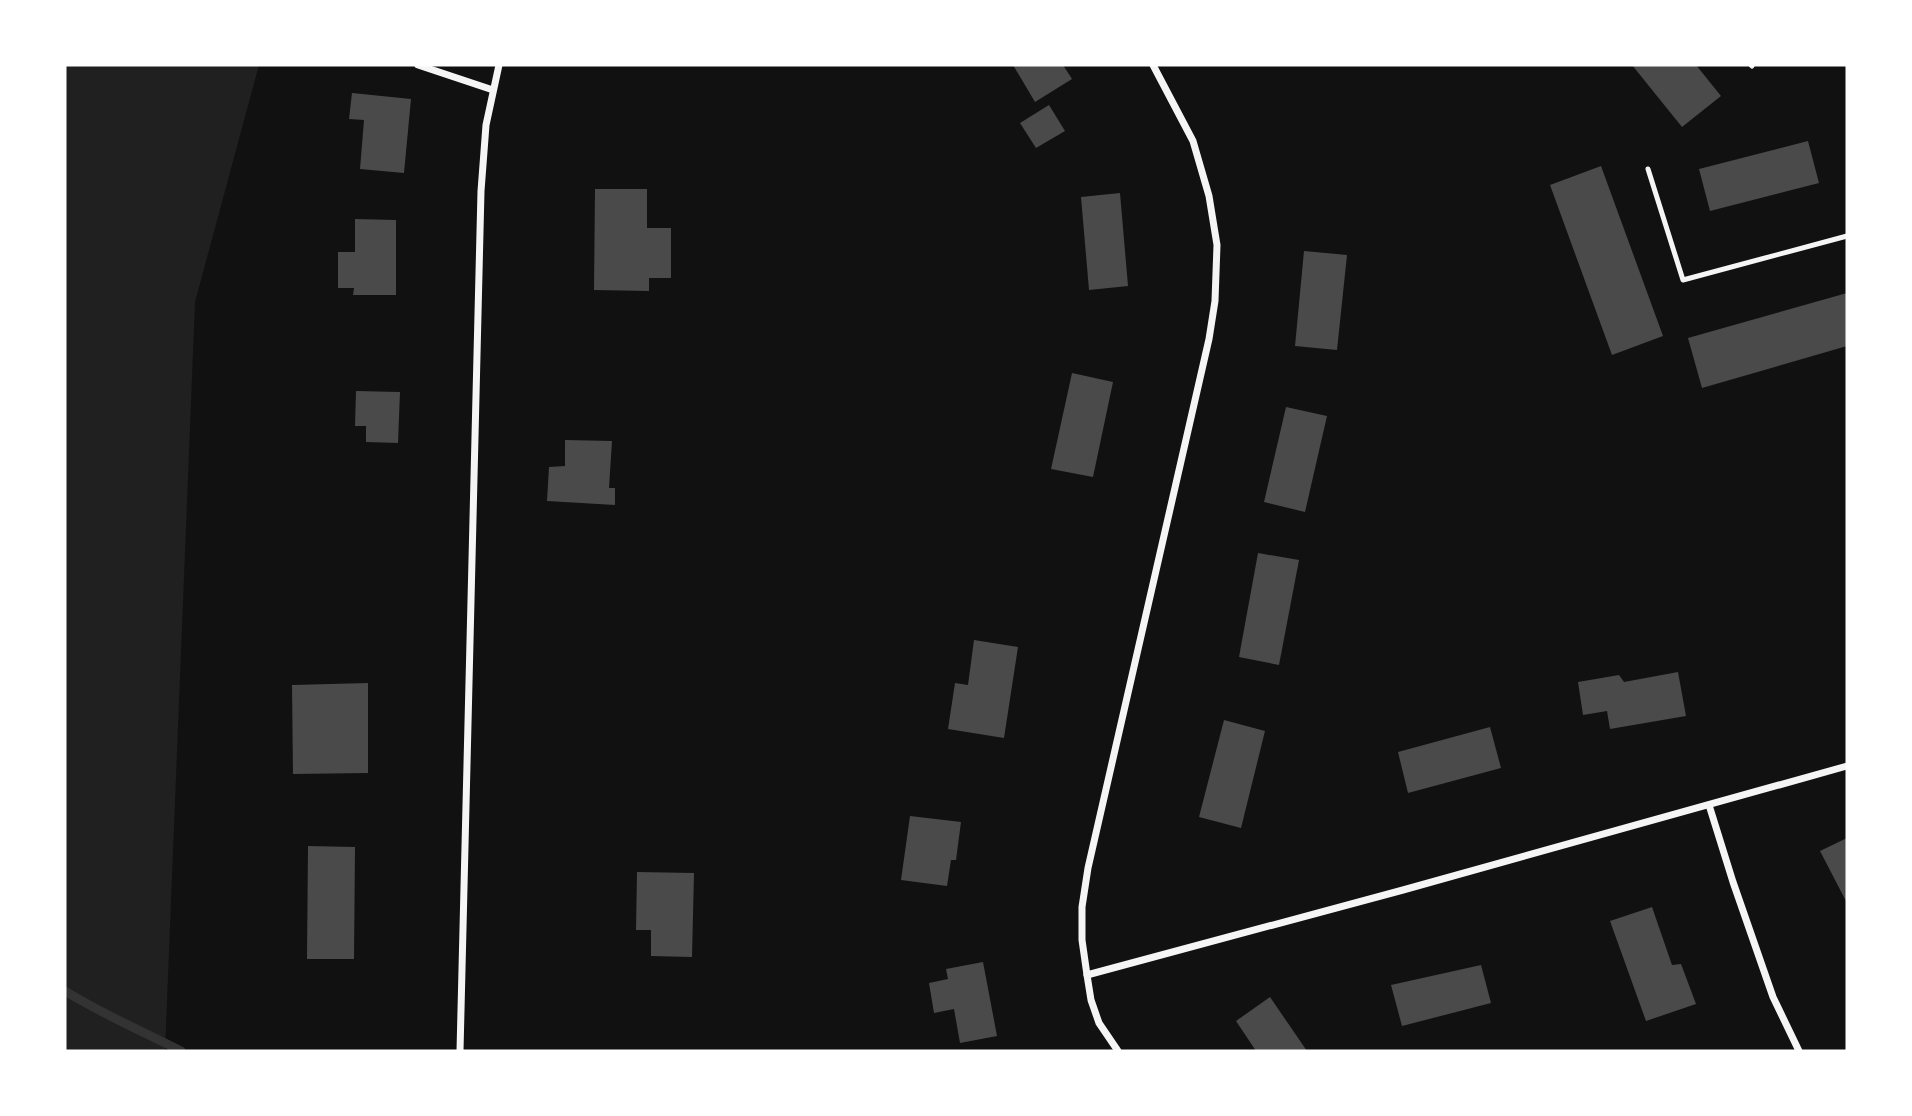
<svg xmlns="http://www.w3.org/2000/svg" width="1912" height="1116" font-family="Cabin,sans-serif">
	<rect width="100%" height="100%" fill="#111"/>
	<!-- green -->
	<path fill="#202020" d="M65,65h194l-64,237 -30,749h-100z"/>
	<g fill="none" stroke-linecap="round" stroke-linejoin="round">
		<!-- stream -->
		<path stroke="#333" stroke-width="9" d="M65,991c37,23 77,40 116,60"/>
	</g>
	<!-- building -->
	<g fill="#4a4a4a">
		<path d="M1013,65h50l9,14 -37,23z"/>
		<path d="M1632,65h64l25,31 -39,31z"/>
		<path d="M352,93l59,6 -7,74 -44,-4 4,-49 -15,-1z"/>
		<path d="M1049,105l16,26 -29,17 -16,-25z"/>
		<path d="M1808,141l11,42 -109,28 -11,-42z"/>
		<path d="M1601,166l62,170 -51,19 -62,-170z"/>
		<path d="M595,189h52v39h24v50h-22v13l-55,-1z"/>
		<path d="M1120,193l8,93 -39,4 -8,-93z"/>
		<path d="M355,219l41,1v75h-43l1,-7h-16v-36h17z"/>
		<path d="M1304,251l43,4 -10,95 -42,-4z"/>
		<path d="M1847,293v53l-145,42 -14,-50z"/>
		<path d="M1072,373l41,9 -20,95 -42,-8z"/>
		<path d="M356,391l44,1 -2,51 -32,-1v-16h-11z"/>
		<path d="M1286,407l41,9 -22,96 -41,-10z"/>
		<path d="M565,440l47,1 -3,47h6v17l-68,-4 2,-34 16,-1z"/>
		<path d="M1258,553l41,7 -20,105 -40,-8z"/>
		<path d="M974,640l44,7 -14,91 -56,-9 7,-46 13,2z"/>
		<path d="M1678,672l8,44 -76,13 -3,-18 -24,4 -5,-33 41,-7 5,7z"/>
		<path d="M368,683v90l-75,1 -1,-89z"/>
		<path d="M1224,720l41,11 -24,97 -42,-11z"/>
		<path d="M1490,727l11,41 -93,25 -10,-41z"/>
		<path d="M910,816l51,6 -5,38h-5l-4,26 -46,-6z"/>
		<path d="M1847,838v65l-27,-52z"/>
		<path d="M308,846l47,1 -1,112h-47z"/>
		<path d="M637,872l57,1 -2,84 -41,-1v-26h-15z"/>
		<path d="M1652,907l20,58 9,-1 15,40 -50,17 -36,-100z"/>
		<path d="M983,962l14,74 -37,7 -6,-34 -20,4 -5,-30 19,-4 -2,-10z"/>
		<path d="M1481,965l10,38 -89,23 -11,-41z"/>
		<path d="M1270,997l37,54h-51l-20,-30z"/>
	</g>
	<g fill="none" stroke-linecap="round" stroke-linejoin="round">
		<!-- service -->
		<g stroke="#f5f5f5" stroke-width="5">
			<path d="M1751,65l1,1"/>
			<path d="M1648,169l35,111 164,-44"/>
		</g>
		<!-- minor -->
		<g stroke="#f5f5f5" stroke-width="7">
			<path d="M418,65l75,25"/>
			<path d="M1709,805l24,77 40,115 26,54"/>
			<path d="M1087,975l316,-85 444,-124"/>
			<path d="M460,1051l21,-860 5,-66 13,-60"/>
			<path d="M1118,1051l-19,-28 -8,-23 -4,-25 -5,-35v-33l6,-39 121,-529 6,-38 2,-56 -8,-49 -16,-55 -40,-76"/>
		</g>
	</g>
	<!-- border -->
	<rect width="1912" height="1116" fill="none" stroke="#ffffff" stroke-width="133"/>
</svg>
